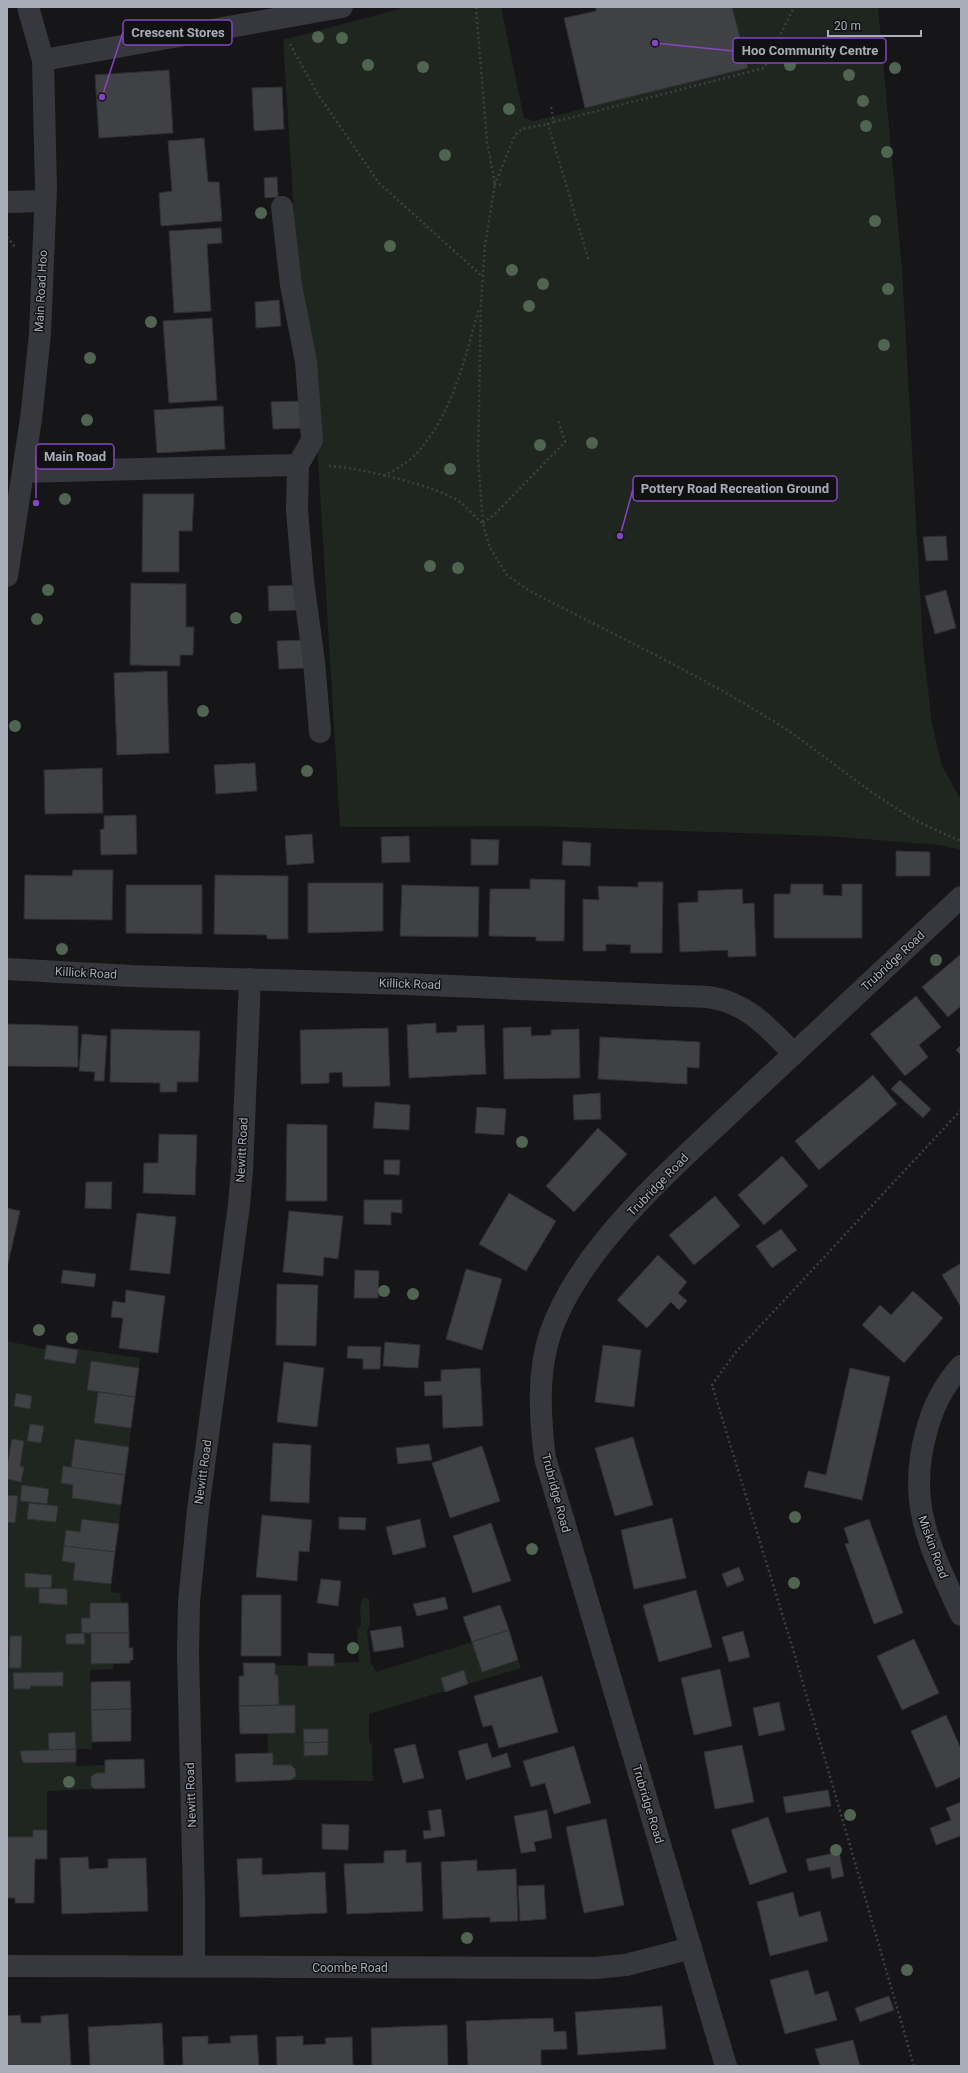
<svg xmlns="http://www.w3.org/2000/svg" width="968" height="2073" font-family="Roboto,sans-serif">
	<rect width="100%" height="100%" fill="#161618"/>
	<!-- green -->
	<g fill="#1e261f">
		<path d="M407,7h94l23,111 10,3 214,-53 -16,-61h146l24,261 21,378 9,78 10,42 19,34v50l-21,-5 -114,-9 -291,-10 -195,1 -24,-401 -18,-148 -15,-238z"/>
		<path d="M7,1341l37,8 2,-5 94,14 -1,10 -48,-7 -4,29 11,2 -4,31 37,5 -2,19 -54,-8 -4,29 -8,-1 -2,15 12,3 -1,13 49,7 -2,19 -37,-5 -2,13 -14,-2 -4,31 13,2 -2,17 38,4v8l9,1 1,10h-31v15h-9l1,15h9v30h23l-1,6 -23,1 2,79h-16v17l29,-1v8h-9l-5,4v9l4,3 -48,2v39h-14v7h-26z"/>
		<path d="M362,1598l7,1 1,25 -3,7 4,33 2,1 3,7 96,-30 10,30 36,-12 3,8 -152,46v27l3,5 1,35 -82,-1 5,-4 -1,-7 -3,-4h-19v-12h-5l-1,-19 28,-1v-28h-16l-1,-30h-3v-10l59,1v-3l25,-1 -2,-33 4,-3 -1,-16z"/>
	</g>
	<!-- building -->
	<g fill="#404145" stroke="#303034">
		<path d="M596,7h136l16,61 -163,40 -21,-90 32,-7z"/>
		<path d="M169,70l4,63 -74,5 -4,-63z"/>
		<path d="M282,87l2,42 -30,2 -2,-43z"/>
		<path d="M204,138l4,44h11l3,39 -61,5 -2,-33 13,-2 -4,-50z"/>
		<path d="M277,177l1,20 -13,1 -1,-20z"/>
		<path d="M221,228l1,15 -15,1 4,67 -37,2 -5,-82z"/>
		<path d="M279,300l2,26 -25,2 -1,-26z"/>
		<path d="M212,318l5,82 -48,3 -6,-82z"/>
		<path d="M303,401l1,27 -31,1 -2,-27z"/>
		<path d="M223,406l2,43 -68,4 -3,-43z"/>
		<path d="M143,494h51l-2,37h-13v41h-37z"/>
		<path d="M946,536l2,24 -22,1 -3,-24z"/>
		<path d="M131,583l55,1v43h8l-1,28h-13v11l-50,-1z"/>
		<path d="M297,585l1,25 -29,1 -1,-25z"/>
		<path d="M946,590l10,38 -21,6 -10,-38z"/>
		<path d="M304,640l2,28 -27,1 -2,-28z"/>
		<path d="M167,671l2,82 -52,2 -3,-82z"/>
		<path d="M255,763l2,28 -41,3 -2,-29z"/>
		<path d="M102,768l1,45 -58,1 -1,-44z"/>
		<path d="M136,815l1,39 -36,1 -1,-25 4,-1v-13z"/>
		<path d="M312,834l2,29 -27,2 -2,-29z"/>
		<path d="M409,836l1,26 -28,1 -1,-26z"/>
		<path d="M471,839l28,1 -1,25h-27z"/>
		<path d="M563,841l28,2 -1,23 -28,-1z"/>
		<path d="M896,851l34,1v24h-34z"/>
		<path d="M73,870h40l-1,50 -88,-1 1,-44 47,1z"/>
		<path d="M215,875l73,1v63h-21v-4l-53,-1z"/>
		<path d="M530,879l35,1 -1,61h-28v-4l-47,-1 1,-47h40z"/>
		<path d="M638,882h25l-1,71h-32l1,-8 -25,-1v7h-23v-52l16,1 -1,-14 40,1z"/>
		<path d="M308,883h75v48l-75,2z"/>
		<path d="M791,884h32v11l19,1v-12h20v54h-88v-44h16z"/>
		<path d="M126,885h76v49l-76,-1z"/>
		<path d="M402,885l77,2 -1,50 -78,-1z"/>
		<path d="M742,889l1,15 11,-1 2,53 -28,1v-7l-48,2 -2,-49 20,-1v-11z"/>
		<path d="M961,954v52l-13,11 -26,-30z"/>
		<path d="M916,996l25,31 -22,18 9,12 -23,19 -35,-42z"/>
		<path d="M436,1023v10l21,-1v-6l27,-1 2,49 -77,4 -2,-53z"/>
		<path d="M7,1024l71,2v41l-71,-1z"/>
		<path d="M531,1027v9l20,-1v-5l28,-1 1,49 -76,1 -1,-51z"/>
		<path d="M388,1028l2,58 -47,1 -1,-15 -13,1v10l-28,1 -1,-54z"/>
		<path d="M111,1029l89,2 -2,51h-21v10h-17v-9l-50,-1z"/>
		<path d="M82,1034l25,2 -3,45h-10l1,-9 -16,-1z"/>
		<path d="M600,1037l100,5 -1,26 -12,-1v17l-89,-5z"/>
		<path d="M961,1045v10l-5,-5z"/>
		<path d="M873,1075l24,29 -78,66 -24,-29z"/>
		<path d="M900,1080l31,29 -8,9 -32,-29z"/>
		<path d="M600,1093l1,26 -27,1 -1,-25z"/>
		<path d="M375,1102l35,3 -1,25 -36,-2z"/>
		<path d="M477,1107l29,2 -2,26 -29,-2z"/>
		<path d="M287,1124l40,1v76h-41z"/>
		<path d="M598,1128l29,26 -53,58 -28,-26z"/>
		<path d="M159,1134l38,1 -2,60 -52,-2 1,-30h14z"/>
		<path d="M782,1156l26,30 -44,39 -26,-30z"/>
		<path d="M384,1160h16l-1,15 -15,-1z"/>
		<path d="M86,1182h26l-1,27 -26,-1z"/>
		<path d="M509,1193l47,28 -30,50 -47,-27z"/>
		<path d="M715,1196l25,30 -46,39 -25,-30z"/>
		<path d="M364,1200h38v13l-11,-1v13l-27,-1z"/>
		<path d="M7,1208l13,3 -13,57z"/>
		<path d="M289,1211l54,5 -5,43 -14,-2 -1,19 -40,-4z"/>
		<path d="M137,1213l39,4 -6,57 -40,-4z"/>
		<path d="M781,1229l16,21 -25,18 -16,-22z"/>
		<path d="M658,1255l29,27 -9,11 9,8 -8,9 -8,-8 -24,26 -30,-28z"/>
		<path d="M961,1263v44l-19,-32z"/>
		<path d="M466,1269l36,10 -20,71 -36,-11z"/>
		<path d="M63,1270l33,4 -2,13 -33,-4z"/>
		<path d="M355,1270l24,1 -1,27h-24z"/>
		<path d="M277,1284l41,1 -2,61 -40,-1z"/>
		<path d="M126,1290l39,6 -7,57 -39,-5 4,-30 -12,-1 2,-16 12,2z"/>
		<path d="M913,1291l30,27 -39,45 -42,-38 18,-20 11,10z"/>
		<path d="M385,1342l35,3 -2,23 -35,-2z"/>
		<path d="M47,1345l31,5 -3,14 -31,-5z"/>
		<path d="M603,1345l38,5 -7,57 -39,-5z"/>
		<path d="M348,1346l33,1 -1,22h-17v-10l-16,-1z"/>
		<path d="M91,1361l48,7 -4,29 -48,-7z"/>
		<path d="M284,1362l40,6 -7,59 -40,-5z"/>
		<path d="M480,1368l3,58 -40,2 -1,-33 -17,1 -1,-14 17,-1v-11z"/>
		<path d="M850,1368l40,9 -28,123 -58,-13 4,-16 18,4z"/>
		<path d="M98,1392l37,5 -4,31 -37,-5z"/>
		<path d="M16,1393l16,3 -2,13 -16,-3z"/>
		<path d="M30,1424l14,2 -3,17 -14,-2z"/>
		<path d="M633,1437l20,68 -38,11 -20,-68z"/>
		<path d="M12,1439l12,2 -4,25 4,1 -3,15 -14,-3v-13z"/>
		<path d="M75,1439l54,8 -4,28 -54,-7z"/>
		<path d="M273,1443l38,2 -2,58 -39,-2z"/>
		<path d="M429,1444l3,16 -34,4 -2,-16z"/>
		<path d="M482,1446l18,55 -50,17 -18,-55z"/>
		<path d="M63,1466l62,9 -4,30 -49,-7 1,-13 -12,-2z"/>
		<path d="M22,1485l27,4 -2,15 -27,-3z"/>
		<path d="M7,1495l11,1 -3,27 -8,-1z"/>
		<path d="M29,1503l29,3 -2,16 -29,-3z"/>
		<path d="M262,1515l50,5 -3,32 -10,-1 -2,30 -41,-4z"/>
		<path d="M339,1517l27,1 -1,12 -26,-1z"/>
		<path d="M672,1518l14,60 -52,11 -13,-59z"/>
		<path d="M82,1519l37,5 -4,28 -51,-6 2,-16 14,2z"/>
		<path d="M420,1519l6,28 -33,8 -7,-28z"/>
		<path d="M869,1519l34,94 -29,11 -29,-80 4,-1 -5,-15z"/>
		<path d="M491,1523l20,58 -38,12 -20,-57z"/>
		<path d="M64,1546l51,6 -4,32 -38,-4 2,-17 -13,-2z"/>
		<path d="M739,1567l5,13 -17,7 -5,-13z"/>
		<path d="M25,1573l27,2 -1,13 -26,-1z"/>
		<path d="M321,1579l20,2 -3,25 -21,-3z"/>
		<path d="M39,1588l28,1v16l-28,-2z"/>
		<path d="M696,1590l16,57 -53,15 -16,-57z"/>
		<path d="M242,1595h39v61h-40z"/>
		<path d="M445,1597l3,12 -31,7 -4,-12z"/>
		<path d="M90,1603h38l1,30h-47l-1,-15h9z"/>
		<path d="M500,1605l9,25 -37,12 -9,-25z"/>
		<path d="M401,1626l3,21 -30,5 -4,-21z"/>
		<path d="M509,1630l9,30 -36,12 -10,-30z"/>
		<path d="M743,1631l7,26 -21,5 -7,-25z"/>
		<path d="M84,1633l1,11h-19v-10z"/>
		<path d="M91,1633h38v15h4v12h-3v3l-39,1z"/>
		<path d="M10,1636h12l-1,32h-12z"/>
		<path d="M914,1639l25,54 -37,17 -25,-54z"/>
		<path d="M308,1653l26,1v12h-26z"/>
		<path d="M243,1663h32v12h3l1,30 -40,1v-30h5z"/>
		<path d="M720,1669l12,57 -38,9 -13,-57z"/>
		<path d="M464,1670l4,14 -23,8 -4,-14z"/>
		<path d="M63,1672v14h-32l-1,3h-16l-1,-16z"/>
		<path d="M542,1676l16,56 -59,16 -7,-23 -9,2 -9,-31z"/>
		<path d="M130,1681l1,28 -40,1v-28z"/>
		<path d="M779,1702l6,28 -26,6 -6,-28z"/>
		<path d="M295,1705v28l-55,1 -1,-28z"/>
		<path d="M131,1709v32l-39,1 -1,-32z"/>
		<path d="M946,1715l15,34v28l-25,11 -25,-57z"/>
		<path d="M303,1729h25v13l-24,1z"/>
		<path d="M75,1732l1,17 -27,1 -1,-17z"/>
		<path d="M328,1742v13l-24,1v-13z"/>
		<path d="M487,1743l5,15 15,-5 4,14 -45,13 -8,-29z"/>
		<path d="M415,1744l9,34 -21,5 -9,-34z"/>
		<path d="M742,1745l12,57 -39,7 -11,-57z"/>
		<path d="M574,1746l17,57 -37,11 -9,-31 -14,4 -8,-26z"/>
		<path d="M76,1749v13l-53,1 -3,-12z"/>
		<path d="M273,1753v12h18l4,4 1,7 -5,4 -55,2 -1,-28z"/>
		<path d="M144,1759l1,29 -50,1 -4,-3v-9l5,-4h9v-13z"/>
		<path d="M828,1790l3,16 -45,7 -3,-16z"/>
		<path d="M961,1802v37l-1,-3 -24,9 -6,-17 21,-8 -5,-12z"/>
		<path d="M441,1809l4,27 -21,3 -1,-8 8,-1 -3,-19z"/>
		<path d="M547,1810l5,28 -18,4 2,9 -15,2 -7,-37z"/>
		<path d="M768,1817l19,55 -37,13 -19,-55z"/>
		<path d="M606,1819l18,86 -40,8 -18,-86z"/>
		<path d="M322,1824l27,1 -1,25 -26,-1z"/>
		<path d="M33,1830h14v29h-12l-1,44h-19v-5h-8v-61h26z"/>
		<path d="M406,1850v13l15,-1 2,49 -76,3 -3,-50 40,-1v-12z"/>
		<path d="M839,1852l5,24 -12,3 -2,-12 -21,4 -3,-12z"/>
		<path d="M88,1857l1,12 19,-1v-9l38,-1 2,53 -86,3 -2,-56z"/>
		<path d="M262,1858v17l63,-3 2,41 -87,4 -3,-58z"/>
		<path d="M477,1860v11l39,-2 2,52 -28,1v-5l-47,2 -2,-57z"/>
		<path d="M544,1885l2,34 -26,2 -2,-35z"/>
		<path d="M793,1892l6,25 21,-6 8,30 -58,15 -13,-54z"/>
		<path d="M808,1970l7,25 13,-4 9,29 -52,14 -15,-54z"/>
		<path d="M889,1996l5,14 -34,12 -5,-14z"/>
		<path d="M662,2006l4,43 -88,6 -3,-43z"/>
		<path d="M68,2014l3,52h-64v-50l13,-1 1,8h20v-7z"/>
		<path d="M553,2018l1,14 12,-1 1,18 -26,1v16h-73l-2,-45z"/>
		<path d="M162,2023l2,43h-74l-2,-39z"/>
		<path d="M447,2025l1,41h-76l-1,-38z"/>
		<path d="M257,2035l2,31h-76l-1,-29 26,-1v8l23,-1 -1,-7z"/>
		<path d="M303,2036v9l23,-1 -1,-6 27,-1 1,29h-76l-1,-29z"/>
		<path d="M853,2040l7,26h-40l-5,-17z"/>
	</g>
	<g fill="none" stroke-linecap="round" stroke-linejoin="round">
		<!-- path -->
		<g stroke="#3d3f44" stroke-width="2.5" stroke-dasharray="2 3" stroke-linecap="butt">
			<path d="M476,7l11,135 8,42 -10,61 -4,58 -3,154 5,67 7,24 17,27 21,15c82,43 167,82 245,131 44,27 82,62 126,89 19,13 41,22 62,31"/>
			<path d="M290,44l27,49 62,90 103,93"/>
			<path d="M551,107l3,15 210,-54 30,-61"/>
			<path d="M554,122l-6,2 41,137"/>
			<path d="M501,185l-6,-1 20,-49 7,-6 26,-5"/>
			<path d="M7,237l8,10"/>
			<path d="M329,466c29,1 108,20 131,36 8,6 15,15 22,21"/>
			<path d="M384,476c11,-6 24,-13 33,-23 36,-40 48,-95 62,-145"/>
			<path d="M483,523l12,-9 70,-72 -7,-23"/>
			<path d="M914,2066l-119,-410 -83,-271 23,-32 226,-243"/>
		</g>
		<!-- minor -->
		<g stroke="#37383d" stroke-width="22">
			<path d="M43,60l299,-53"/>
			<path d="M7,202l38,-1"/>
			<path d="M282,207l9,78 15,77 6,78 -14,25 -1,45 6,71 11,81 6,70"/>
			<path d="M23,472l275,-7"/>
			<path d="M7,576l24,-157 9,-85 6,-145 -3,-129 -15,-53"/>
			<path d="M7,969l124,7 274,8 303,13c38,5 60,30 85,56"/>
			<path d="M961,1366c-17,19 -29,42 -35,67 -20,72 6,118 35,182"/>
			<path d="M7,1966l588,2 31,-3 65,-17"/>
			<path d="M194,1966v-69l-6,-243 1,-52 9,-92 41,-305 3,-35 8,-191"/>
			<path d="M726,2066l-181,-608c-5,-41 -8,-84 5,-124 29,-86 122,-165 187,-227 74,-70 149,-140 224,-210"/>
		</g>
	</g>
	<!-- trees -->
	<g fill="#506452">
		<circle cx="318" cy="37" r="6"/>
		<circle cx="342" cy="38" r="6"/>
		<circle cx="845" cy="42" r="6"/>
		<circle cx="368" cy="65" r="6"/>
		<circle cx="790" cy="65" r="6"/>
		<circle cx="423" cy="67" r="6"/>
		<circle cx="895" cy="68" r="6"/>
		<circle cx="849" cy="75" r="6"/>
		<circle cx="863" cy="101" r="6"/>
		<circle cx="509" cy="109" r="6"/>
		<circle cx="866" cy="126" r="6"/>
		<circle cx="887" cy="152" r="6"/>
		<circle cx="445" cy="155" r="6"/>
		<circle cx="261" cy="213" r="6"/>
		<circle cx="875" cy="221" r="6"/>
		<circle cx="390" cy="246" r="6"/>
		<circle cx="512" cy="270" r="6"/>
		<circle cx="543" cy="284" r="6"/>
		<circle cx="888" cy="289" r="6"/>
		<circle cx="529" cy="306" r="6"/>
		<circle cx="151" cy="322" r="6"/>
		<circle cx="884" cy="345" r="6"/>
		<circle cx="90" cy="358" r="6"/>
		<circle cx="87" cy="420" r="6"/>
		<circle cx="592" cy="443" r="6"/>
		<circle cx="540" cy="445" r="6"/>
		<circle cx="450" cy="469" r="6"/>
		<circle cx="65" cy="499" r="6"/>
		<circle cx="430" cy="566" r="6"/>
		<circle cx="458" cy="568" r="6"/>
		<circle cx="48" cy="590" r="6"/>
		<circle cx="236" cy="618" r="6"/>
		<circle cx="37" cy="619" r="6"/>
		<circle cx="203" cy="711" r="6"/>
		<circle cx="15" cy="726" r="6"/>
		<circle cx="307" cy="771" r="6"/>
		<circle cx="62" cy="949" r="6"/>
		<circle cx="936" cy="960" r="6"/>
		<circle cx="522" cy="1142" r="6"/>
		<circle cx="384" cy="1291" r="6"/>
		<circle cx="413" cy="1294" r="6"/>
		<circle cx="39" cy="1330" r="6"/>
		<circle cx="72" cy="1338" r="6"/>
		<circle cx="795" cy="1517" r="6"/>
		<circle cx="532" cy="1549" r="6"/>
		<circle cx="794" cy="1583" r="6"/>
		<circle cx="353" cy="1648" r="6"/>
		<circle cx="69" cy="1782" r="6"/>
		<circle cx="850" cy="1815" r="6"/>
		<circle cx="836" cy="1850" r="6"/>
		<circle cx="467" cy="1938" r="6"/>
		<circle cx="907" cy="1970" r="6"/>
	</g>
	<g text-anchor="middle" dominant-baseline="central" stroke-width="3" stroke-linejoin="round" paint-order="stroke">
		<!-- street labels -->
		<g font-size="12" fill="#a8adb8" stroke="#111113">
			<text transform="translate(41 291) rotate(-87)">Main Road Hoo</text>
			<text transform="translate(893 961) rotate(-43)">Trubridge Road</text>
			<text transform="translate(86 973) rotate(3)">Killick Road</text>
			<text transform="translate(410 984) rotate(2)">Killick Road</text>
			<text transform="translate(242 1150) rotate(-87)">Newitt Road</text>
			<text transform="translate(658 1185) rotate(-46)">Trubridge Road</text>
			<text transform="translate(203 1472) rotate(-82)">Newitt Road</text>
			<text transform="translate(556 1493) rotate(75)">Trubridge Road</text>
			<text transform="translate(933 1547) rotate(70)">Miskin Road</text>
			<text transform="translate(191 1795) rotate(-92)">Newitt Road</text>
			<text transform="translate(648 1804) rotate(73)">Trubridge Road</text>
			<text x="350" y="1968">Coombe Road</text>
		</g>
	</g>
	<!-- callouts -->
	<path fill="none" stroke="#8446be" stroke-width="1.5" d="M102 97L123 32M655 43L733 51M36 503L36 456M620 536L633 489"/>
	<g fill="#8446be" stroke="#111113" stroke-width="1.5">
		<circle cx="102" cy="97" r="4"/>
		<circle cx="655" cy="43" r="4"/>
		<circle cx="36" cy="503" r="4"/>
		<circle cx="620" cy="536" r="4"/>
	</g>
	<g fill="#111113" stroke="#8446be" stroke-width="1.5">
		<rect x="123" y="20" width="109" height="25" rx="4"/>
		<rect x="733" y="38" width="153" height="25" rx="4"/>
		<rect x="36" y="444" width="78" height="25" rx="4"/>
		<rect x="633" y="476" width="204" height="25" rx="4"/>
	</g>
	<g font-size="13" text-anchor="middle" font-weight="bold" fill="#a8adb8">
		<text x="178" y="37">Crescent Stores</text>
		<text x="810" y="55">Hoo Community Centre</text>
		<text x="75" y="461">Main Road</text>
		<text x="735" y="493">Pottery Road Recreation Ground</text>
	</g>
	<!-- border -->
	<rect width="968" height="2073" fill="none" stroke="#a8adb8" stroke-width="16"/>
	<!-- scale -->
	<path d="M828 30v6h93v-6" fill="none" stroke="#a8adb8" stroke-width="2"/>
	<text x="834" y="30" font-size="12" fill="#a8adb8" stroke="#111113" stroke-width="3" paint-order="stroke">20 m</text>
</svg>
